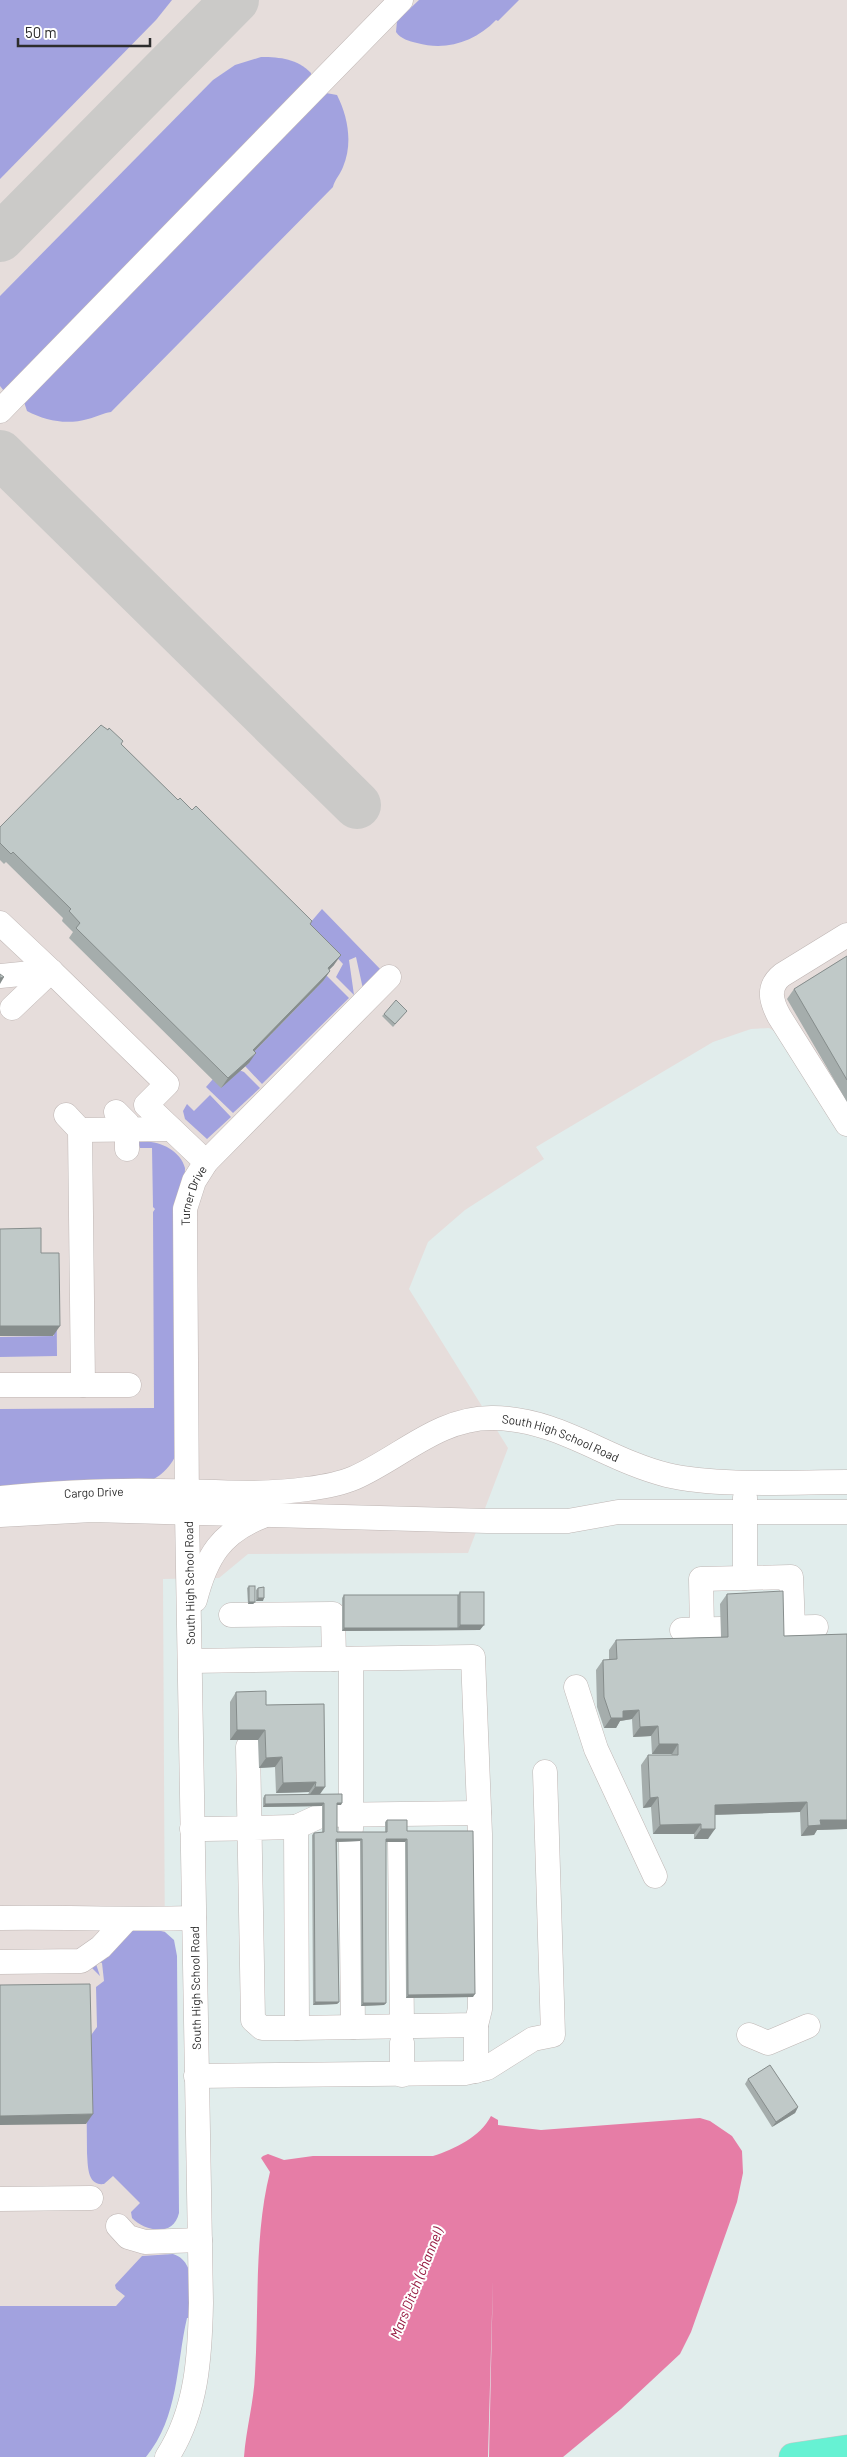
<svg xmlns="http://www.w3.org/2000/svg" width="847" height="2457" font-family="Barlow,sans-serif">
	<rect width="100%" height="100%" fill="#e1edec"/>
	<!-- airport -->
	<path fill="#e6dddb" d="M0,0h847v1135l-60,-97 -18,-10 -18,1 -38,13 -177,105 8,12 -79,51 -37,32 -19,47 99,159 -40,105 -220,1 -29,24 -56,1 4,765 -167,113z"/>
	<!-- green -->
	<g fill="#a2a2df">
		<path d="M0,0h172l-16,20 -156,159z"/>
		<path d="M419,0h100l-21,21 -2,-1c-21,22 -50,31 -79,23 -8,-2 -16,-4 -21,-11l1,-11z"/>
		<path d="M261,57c20,0 36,2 50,16v4l-307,314 -4,-5v-90l213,-216 22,-15z"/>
		<path d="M326,93l11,2c11,22 16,48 6,72 -2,6 -9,14 -10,20l-222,225c-8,1 -15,5 -23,7 -21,6 -42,2 -61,-8l-3,-9z"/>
		<path d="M322,909l60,62 -19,18 -7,-32 -7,3 5,35 -18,-18 7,-13 -17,-18 3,-3 -3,-3 -2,2 -20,-12z"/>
		<path d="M325,974l24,24 -87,86 -17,-18 4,-3 -3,-3 77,-79z"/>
		<path d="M239,1070l5,2 16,16 -27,25 -27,-26 7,-8z"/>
		<path d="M210,1095l21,22 -24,22 -22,-20 -2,-8 4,-7 7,7z"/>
		<path d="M138,1142c18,-3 42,7 47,26l-10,289c-7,13 -15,19 -28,26l-147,8v-82l154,-1 -1,-196 2,-3 -2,-2 -1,-59h-12z"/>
		<path d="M56,1254l1,102 -57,1v-20l54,-1 -1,-73z"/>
		<path d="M157,1930l8,2 9,8 3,16 2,257c-6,25 -34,18 -47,5l-1,-6 9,-9 -27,-27 -9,8c-17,2 -16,-18 -17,-31l-1,-111 11,-15 -1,-40 8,-6 -2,-18 -3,-1 -3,2 4,12 -9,-9 36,-36z"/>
		<path d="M173,2254c25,8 17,41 17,64h-3c-11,47 -8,99 -41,139h-146v-151h116l9,-10 -9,-7 -1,-4 27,-29z"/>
	</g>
	<!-- water -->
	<path fill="#e67da6" d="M491,2116l7,4v5l43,5 159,-12 10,3 22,15 10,15 1,22 -6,29 -46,130 -11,22 -59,55 -58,48h-74l4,-179 -5,179h-244c2,-28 10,-55 11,-83 4,-65 -1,-139 15,-202l-9,-14 2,-2 5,-2 16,6 29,-4h120c22,-7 47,-19 58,-40z"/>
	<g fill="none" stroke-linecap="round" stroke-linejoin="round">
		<!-- taxiway -->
		<g stroke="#cbcac8" stroke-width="48">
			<path d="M0,238l235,-238"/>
			<path d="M0,454l357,351"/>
		</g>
		<defs>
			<g id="minor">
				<path d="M0,411l401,-411"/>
				<path d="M0,923l51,48"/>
				<path d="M847,935l-65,40c-15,12 -11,26 -3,41l68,108"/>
				<path d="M0,976l51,-5"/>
				<path d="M12,1008l39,-37 116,113 -21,21 60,57"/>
				<path d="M116,1112l11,11v26"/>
				<path d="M66,1115l14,15 3,255"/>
				<path d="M80,1130l91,-1"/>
				<path d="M0,1385h129"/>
				<path id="s1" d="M0,1498c53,-5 105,-8 158,-7 49,0 100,5 149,-2 15,-2 33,-5 47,-11 46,-20 85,-61 139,-60 67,1 113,42 174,57 52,12 126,7 180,7"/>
				<path d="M745,1498v80"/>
				<path d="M0,1515l92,-5 395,11h81l50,-9h229"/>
				<path d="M195,1600c11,-43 26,-68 68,-84"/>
				<path d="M231,1615l102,-1 1,45"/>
				<path d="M778,1628l38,-1"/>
				<path d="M682,1630l39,-1"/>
				<path d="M702,1630l-1,-51 90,-2 2,50"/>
				<path d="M351,1659v170"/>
				<path d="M190,1661l283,-4 7,177v175l-4,16 -179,3"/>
				<path d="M576,1687l20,62 59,127"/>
				<path d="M296,1827l26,-12 157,-2"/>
				<path d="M192,1829c35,0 69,-1 104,-2l1,201h-35l-9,-8 -5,-273"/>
				<path d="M351,1842l2,185"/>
				<path d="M400,1842l2,185"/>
				<path d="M0,1918c65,-1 129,2 194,0"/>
				<path d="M0,1962l81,-1 20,-14 25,-27"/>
				<path d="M476,2025v46"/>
				<path d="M749,2035l19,8 40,-17"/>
				<path d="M402,2043v32"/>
				<path d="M196,2076l269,-3 22,-5 46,-29 20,-4 -8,-263"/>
				<path d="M0,2199l91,-1"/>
				<path d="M118,2226l10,11 17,5 55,-2"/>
				<path id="s2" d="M167,2457c30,-46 33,-101 34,-154l-14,-791 -2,-303 9,-28 12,-19 183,-185"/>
			</g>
			<path id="highway" d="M793,2457l54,-8"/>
		</defs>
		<!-- minor casing -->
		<use href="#minor" stroke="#bfb6b4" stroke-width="25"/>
		<!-- highway casing -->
		<use href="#highway" stroke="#c8c8c8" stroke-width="29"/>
		<!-- minor -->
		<use href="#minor" stroke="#fff" stroke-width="24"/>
		<!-- highway -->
		<use href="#highway" stroke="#66f2d3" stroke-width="28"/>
	</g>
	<!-- wall -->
	<g fill="#a5adac">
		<path d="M121,744l57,56 132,124 24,41 -5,5 1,1 -7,10 -69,70 -5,12 -28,25 -152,-150 4,-6 -11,-11 1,-3 -57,-56 -2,2 -4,-4v-33z"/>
		<path d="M847,956v146l-60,-103 7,-10z"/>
		<path d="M407,1011l-14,16 -11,-11 2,-2z"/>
		<path d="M249,1586l6,16 -2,2h-5l-1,-16z"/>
		<path d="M258,1588l5,13h-7v-11z"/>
		<path d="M460,1592l20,38 -138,1v-33l2,-3h114z"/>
		<path d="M727,1594l57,42 63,-2v195l-30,1 -3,5 -13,1 -1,-24 -85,3 -7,24h-14v-5h-41l-2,-27 -8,1 -2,-43 7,-10h23l1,-1h-20l-1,-18 -18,1 -1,-18 -12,2 -4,7h-12l-7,-21 -1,-37 7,-10h6v-10l7,-10 105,-3 -1,-33z"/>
		<path d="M236,1692l30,13 58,-1 -4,90 21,11h-4v27h48v-10l2,-2 20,11 66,166 -67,1 -1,-156h-19v161l-2,2 -23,1 -1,-165 -23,1 2,160 -2,2 -24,1 -1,-170 2,-2 8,-1v-26l-59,1v-9l2,-3h43l1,-3 -33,1 -1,-26 -16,1 -1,-28h-28v-38z"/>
		<path d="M748,2079l50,28 -3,6 -23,14 -27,-43z"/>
	</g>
	<!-- shaded-wall -->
	<g fill="#868d8c">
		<path d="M341,955l-7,10 -13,13 7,-10z"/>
		<path d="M330,971l-7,10 -77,79 7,-10z"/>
		<path d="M4,977l-4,7v-6z"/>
		<path d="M256,1053l-7,10 -28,25 7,-10z"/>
		<path d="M0,1326h60l-7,10h-53z"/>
		<path d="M258,1598h6l-1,3h-7z"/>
		<path d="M249,1602h6l-2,2h-5z"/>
		<path d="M460,1625h24l-4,5 -138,1 2,-3h114z"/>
		<path d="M639,1710l-7,9 -12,2 -4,7h-12l7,-10 12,-7z"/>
		<path d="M658,1726l-7,10 -18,1 7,-10z"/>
		<path d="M237,1730h28l-7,10h-28z"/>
		<path d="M659,1744h19l-6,10h-20z"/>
		<path d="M282,1757l-7,10 -16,1 7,-10z"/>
		<path d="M316,1782l-7,10 -33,1 7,-10z"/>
		<path d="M315,1787h10l-7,10h-10z"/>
		<path d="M658,1797l-7,10 -8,1 7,-10z"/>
		<path d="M807,1802l-7,10 -92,3 7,-10z"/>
		<path d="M324,1803l-2,3 -59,1 2,-3z"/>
		<path d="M337,1803h5l-1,2h-6z"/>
		<path d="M820,1820h27v9l-30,1 -3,5 -13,1 7,-10z"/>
		<path d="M701,1824l-7,10h-41l7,-9z"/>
		<path d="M701,1829h14l-7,10h-14z"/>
		<path d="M336,1839h26l-2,2 -25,1z"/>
		<path d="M386,1839h21l-2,3h-21z"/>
		<path d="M475,1994l-2,3 -67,1 2,-3z"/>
		<path d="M315,2002h24l-2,2 -24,1z"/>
		<path d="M363,2003h23l-2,2 -23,1z"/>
		<path d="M798,2107l-3,6 -23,14 4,-5z"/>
		<path d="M93,2114l-7,10 -86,1v-9z"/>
	</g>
	<!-- building -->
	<g fill="#c0c9c8" stroke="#868d8c">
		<path d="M101,725l7,5 1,-2 14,13 -2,3 57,56 2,-2 12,12 4,-4 116,115 -2,3 31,31 -13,13 2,3 -77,79 3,3 -28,25 -152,-150 4,-5 -11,-12 2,-2 -58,-57 -2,2 -11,-11v-16z"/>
		<path d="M847,956v124l-53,-91z"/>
		<path d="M0,974l4,3 -4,1z"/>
		<path d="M396,1000l11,11 -12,13 -11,-10z"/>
		<path d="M41,1228v25h18l1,73h-60v-97z"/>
		<rect x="249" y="1586" width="6" height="16"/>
		<path d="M264,1587v11h-6v-10z"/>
		<path d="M783,1591l1,45 63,-2v186h-27l1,5 -13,1 -1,-24 -92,3v24h-14v-5l-41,1 -2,-28 -8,1 -2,-43h30v-11h-19l-1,-18 -18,1 -1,-17 -16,1v7h-12l-7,-21 -1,-37 14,-1 -1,-19 112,-3 -1,-43z"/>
		<rect x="460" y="1592" width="24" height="33"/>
		<rect x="344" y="1595" width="114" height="33"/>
		<path d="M266,1691v14l58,-1 1,83h-10l1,-5 -33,1 -1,-26 -16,1 -1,-28h-28l-1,-38z"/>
		<path d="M342,1794v9h-5v29h50v-12h20v11h66l2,163 -67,1 -1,-156h-21v164h-23l-1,-164h-26l3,163h-24l-1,-169 10,-1v-29l-59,1v-9z"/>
		<path d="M90,1984l3,130 -93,2v-131z"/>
		<path d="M770,2065l28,42 -22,15 -28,-43z"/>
	</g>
	<g text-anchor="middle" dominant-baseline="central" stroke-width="4" stroke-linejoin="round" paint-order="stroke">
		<!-- street labels -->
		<g font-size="12" fill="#2d2d2d" stroke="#fff">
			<text stroke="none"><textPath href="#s2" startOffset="1269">Turner Drive</textPath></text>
			<text stroke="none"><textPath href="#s1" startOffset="580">South High School Road</textPath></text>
			<text stroke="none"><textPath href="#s1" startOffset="94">Cargo Drive</textPath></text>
			<text transform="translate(189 1583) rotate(-91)">South High School Road</text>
			<text transform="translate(195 1988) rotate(-91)">South High School Road</text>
		</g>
		<!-- water labels -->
		<g font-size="14" font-style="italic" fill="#95183f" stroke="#fff">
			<text transform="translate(416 2283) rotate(-68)">Mars Ditch (channel)</text>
		</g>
	</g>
	<!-- scale -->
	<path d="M18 38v8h132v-8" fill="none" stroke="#2d2d2d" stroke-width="2.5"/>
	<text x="25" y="38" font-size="15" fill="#2d2d2d" stroke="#ffffff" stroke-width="4" paint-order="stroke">50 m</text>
</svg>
